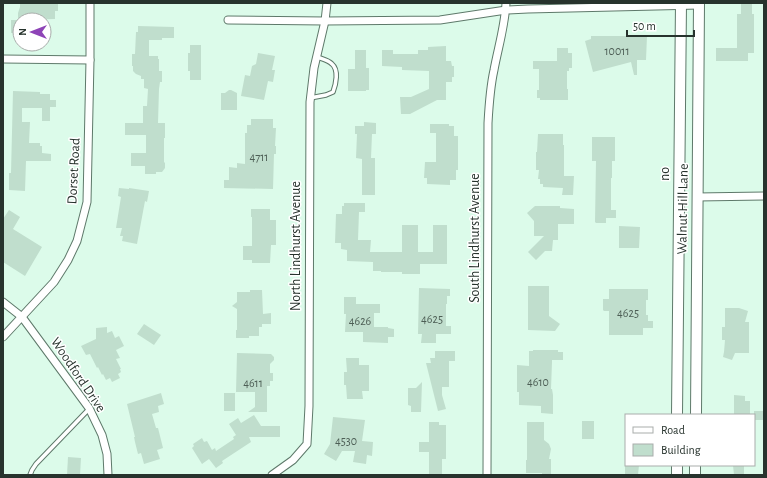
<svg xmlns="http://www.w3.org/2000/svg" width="767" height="478" font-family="'Alegreya Sans',sans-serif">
	<rect width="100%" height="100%" fill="#dcfbea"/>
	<!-- building -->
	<g fill="#c0decd">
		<path d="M20,3h38v8h-3v8l-35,1v13h-9v-13h7v-7l2,-6z"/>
		<path d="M741,3h11v11h2v39h-6v8h-32v-13h21v-34h4z"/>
		<path d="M138,26l36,1v11h-12v2h-13v16h9v3h1v12h3v11h-2l-1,7 -1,34h7v15h-1v24l1,1v5l-3,4h-6v2h-11v-8h-14v-13h15v-18h-21v-12h18v-17h4l1,-17 -4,-1v-9h-3v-3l-5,-2 -3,-3v-5h-1v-12h3l1,-22h2z"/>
		<path d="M591,36h56l-1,24h-9v15h-3l-3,-13 -38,10 -8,-31 6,-2z"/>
		<path d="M190,45h11v35h-11v-9h-2v-18h2z"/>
		<path d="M446,46v15h5l1,5h2v11h-2v5h-6v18h-9l-27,14h-9l-1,-17h11l18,-8v-18l-27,-1v-3l-20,-1v-16h11v4h25v-4h10v-3z"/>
		<path d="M557,48h11v5h4v15h-3v3h-2v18h1v11h-28v-2h-3v-8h2v-21h-6v-8h24z"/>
		<path d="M355,50h11v18h3v22h-3v1h-18v-22h7z"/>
		<path d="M258,53l17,3 -3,14h3l-2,12 -5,-1 -4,19 -23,-4 4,-21 5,1 2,-10 4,-2z"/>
		<path d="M229,90h2l6,3v17h-16v-17h4z"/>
		<path d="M13,91l27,1v2h10v6h6v7h-6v14h-8v-13h-20v14h8l-1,21h11v3h2v7l9,1v7h-25l-1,30 -16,-1v-17h2z"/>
		<path d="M251,119h22v9h3l-1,18h1v8h-2l-1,35 -49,-1v-8h5v-13l8,1v-5l8,1v-31h2v-8h4z"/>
		<path d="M364,122l12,1v11h-4l-1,24h4v37h-13v-36l-6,-1 1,-24h-2v-8h9z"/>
		<path d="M430,124h19v2h5v10h4v34h-2v10h-6v5l-23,-1v-6h-3l1,-16h11v-29h-6z"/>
		<path d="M538,134h25v11h1v31h10l-1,19h-11l1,-7 -20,-1v-3h-3v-5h-2l1,-9h-3v-18h1z"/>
		<path d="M592,137h23v24h-3v17h-1v32h5v8h-10v5h-10l-1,-1 1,-61h-4z"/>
		<path d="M119,188l10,1v-1l20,3 -2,11 -2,-1 -8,43 -15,-3 1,-5h-3l2,-8h-6l5,-31 -3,-1z"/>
		<path d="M344,203h21v9h-6l-1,28h13l-1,12h32v-27h16v27h15v-27h14v39h-27v10h-18v-2h-21v-1h-8v-9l-26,-1v-11l-6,-1v-6h-6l1,-29h6v-8h2z"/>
		<path d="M535,206h25v2l14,1v15h-16v16h-5l-1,11h-7l-9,9 -8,-8 16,-16h-10v-15l-7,-8z"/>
		<path d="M251,209h19v11h6v25h-5l-1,18h-18v-3h-9v-14h9v-29h-1z"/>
		<path d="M9,210l11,7 -7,12 29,18 -17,29 -22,-14v-43z"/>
		<path d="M619,226l21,1 -1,21h-20z"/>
		<path d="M528,286h21v30l11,8 -5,7 -27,-1z"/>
		<path d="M419,288l31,1v7h-3v8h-1v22h5v8h-15v9h-15l1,-9h-4z"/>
		<path d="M609,289h39v11h-2v15h2v6h5v7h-10v7h-34v-24h-5l-1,-1v-11h6z"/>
		<path d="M250,290h12l1,24 8,-1v11h-9v3h-3v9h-10v2h-13v-8h1v-21l-5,-3 5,-4v-10h13z"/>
		<path d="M344,297h12v7h24v9h-6v14h14v1l6,1v8h-6v6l-25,-1v-10h-18l1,-18h-2z"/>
		<path d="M725,308h14l9,3 -3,11h4v31h-14l-3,7 -9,-3 1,-5 1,-12h-3v-13h3z"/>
		<path d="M144,324l17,11 -7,10 -17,-11z"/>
		<path d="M107,327v6l5,-2 3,7 4,-2 5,10 -8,4 4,8 -4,1 5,10h-1l1,3 -3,2 2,4 -8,4 -2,-4 -4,2 -3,-6 -1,1 -4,-8 -1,1 -7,-14 -4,1 -5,-9 15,-7v-11z"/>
		<path d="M533,350h25v2h5v8h-11v2l-1,27h1l1,6v19l-12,-1v-7l-22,-1v-13h-2v-27l12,1v-15h4z"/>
		<path d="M435,351h20v10h-6v26h-7v8l4,14 -8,2 -12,-48h5l-1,-5h5z"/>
		<path d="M237,353l34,1 3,3v3l-4,4v9h3v8h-3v5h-3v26h-19l7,-5v-15h-19z"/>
		<path d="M346,358h13v7h10v26h-7l1,8h-16l-1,-14h-2v-13h3z"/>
		<path d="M422,382l-1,30h-10v-6l-3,-1v-17h8z"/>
		<path d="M161,393l3,11 -6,2 1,6 -7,2 4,14h2l5,20 -6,2 3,9 -16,5 -3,-11 -3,1 -3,-12 -1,-5h1l-8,-33z"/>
		<rect x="224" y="393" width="11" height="18"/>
		<path d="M734,395l11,1v5h5v14h-16z"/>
		<rect x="754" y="411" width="10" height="9"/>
		<path d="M254,415l7,11h19v11h-31l2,5 -29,19 1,2 -7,5 -7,-9 -7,5 -10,-16 2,-2 -1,-2 9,-6 2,4 3,-1 5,9 3,-2 1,3 18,-12 -1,-2 3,-2 -7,-11 9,-6 3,5z"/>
		<path d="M333,417l32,3 -3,21 11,1 -1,14 -5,-1 -1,9 -13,-2 2,-11h-13l-6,10 -12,-7 6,-10z"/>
		<rect x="582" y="421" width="12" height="18"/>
		<path d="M429,422h10v3h7v34h-4v16h-13v-23h-10v-10h10z"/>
		<path d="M527,422h17v18l5,4 2,5 -2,10h2v16h-9v-2h-16v-13h1z"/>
		<path d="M68,457l13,1 -1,17h-13z"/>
		<path d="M625,465h14l-1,10h-13z"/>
		<path d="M733,465h11v10h-10z"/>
	</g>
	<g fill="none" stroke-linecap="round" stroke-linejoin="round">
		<defs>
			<g id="service">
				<path d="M310,98l16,-3 7,-3c3,-8 6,-22 -1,-28 -4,-4 -10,-5 -15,-7"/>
				<path d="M30,475l2,-5 4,-6 53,-55"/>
			</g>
			<g id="minor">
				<path d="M228,20l97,1 115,-1 66,-10 22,-1 171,-4"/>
				<path d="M3,59l87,1"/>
				<path d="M697,197l67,-1"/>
				<path d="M3,302l19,15 67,91 13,27 5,19 1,21"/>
				<path d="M3,337l51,-55 14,-22 9,-19 10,-39 3,-142v-57"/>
				<path d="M272,475l21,-15 14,-16 2,-38 1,-304 4,-34 11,-47 2,-18"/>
				<path d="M487,475l1,-352c1,-18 2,-35 6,-53 4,-22 11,-44 12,-67"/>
			</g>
			<g id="secondary">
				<path d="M677,415l4,-412"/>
				<path d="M696,415l3,-412"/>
				<path d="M677,475v-10"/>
				<path d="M695,475v-10"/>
			</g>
		</defs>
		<!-- service casing -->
		<use href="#service" stroke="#5e796a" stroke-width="5.5"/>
		<!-- minor casing -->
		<use href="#minor" stroke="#5e796a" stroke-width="9"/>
		<!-- secondary casing -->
		<use href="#secondary" stroke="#5e796a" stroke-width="12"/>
		<!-- service -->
		<use href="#service" stroke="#fff" stroke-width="3.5"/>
		<!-- minor -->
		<use href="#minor" stroke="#fff" stroke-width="7"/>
		<!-- secondary -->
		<use href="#secondary" stroke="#fff" stroke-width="10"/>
	</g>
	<g text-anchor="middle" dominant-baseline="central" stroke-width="3" stroke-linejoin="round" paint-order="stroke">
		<!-- number labels -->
		<g font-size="12" fill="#4d5e55">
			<text x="617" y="51">10011</text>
			<text x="259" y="157">4711</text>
			<text x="628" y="313">4625</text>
			<text x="432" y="319">4625</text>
			<text x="360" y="321">4626</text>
			<text x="538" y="382">4610</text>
			<text x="253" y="383">4611</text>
			<text x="346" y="441">4530</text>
		</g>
		<!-- street labels -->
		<g font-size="14" fill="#27332d" stroke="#fff">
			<text transform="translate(74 171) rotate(-87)">Dorset Road</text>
			<text transform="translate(665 174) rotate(-90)">no</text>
			<text transform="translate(683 209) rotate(-89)">Walnut Hill Lane</text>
			<text transform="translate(475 238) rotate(-90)">South Lindhurst Avenue</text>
			<text transform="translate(296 246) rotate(-90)">North Lindhurst Avenue</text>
			<text transform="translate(78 375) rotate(56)">Woodford Drive</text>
		</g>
	</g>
	<!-- border -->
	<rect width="767" height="478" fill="none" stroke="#27332d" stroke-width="8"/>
	<!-- legend -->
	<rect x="625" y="414" width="130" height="52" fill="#ffffff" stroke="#a9adab"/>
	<rect x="633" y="427" width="20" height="6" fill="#ffffff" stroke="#a9adab"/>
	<text x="661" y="434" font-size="12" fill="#27332d">Road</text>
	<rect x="633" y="444" width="20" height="12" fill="#c0decd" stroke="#a9adab"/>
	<text x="661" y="454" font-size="12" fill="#27332d">Building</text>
	<!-- north arrow -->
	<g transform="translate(32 32) rotate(270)"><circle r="19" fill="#ffffff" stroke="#a9adab"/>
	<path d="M0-3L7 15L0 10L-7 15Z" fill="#8e44b7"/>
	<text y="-6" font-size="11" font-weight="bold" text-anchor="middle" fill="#27332d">N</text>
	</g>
	<!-- scale -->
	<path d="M627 30v6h67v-6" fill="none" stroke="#27332d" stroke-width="2"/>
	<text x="633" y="30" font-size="12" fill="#27332d" stroke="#ffffff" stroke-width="3" paint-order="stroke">50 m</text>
</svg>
